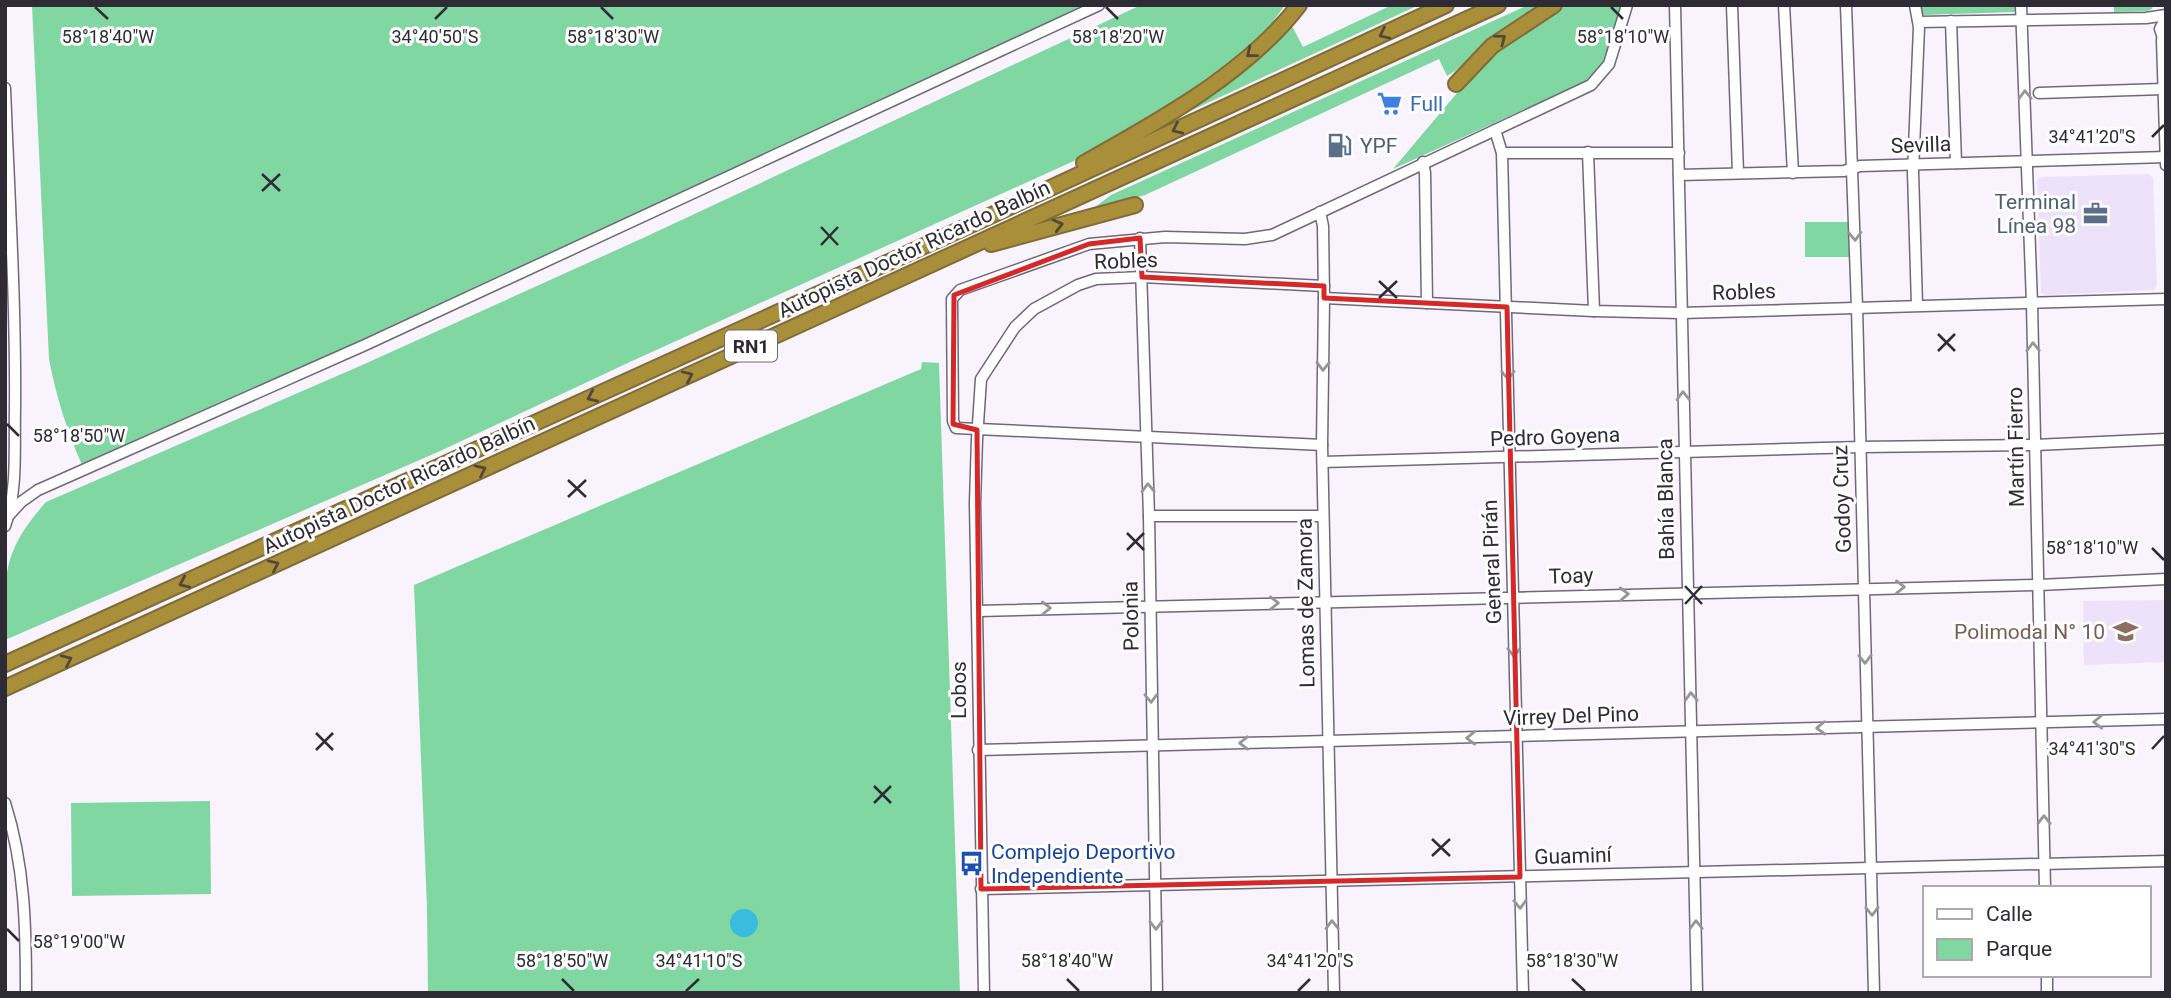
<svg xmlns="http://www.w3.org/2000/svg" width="2171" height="998" font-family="Roboto,sans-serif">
	<rect width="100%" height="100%" fill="#f8f3fd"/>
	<!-- built -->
	<g fill="#eee2fb">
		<path d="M2149,174l4,4 4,108 -4,4 -108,5 -4,-3 -4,-112 5,-3z"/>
		<path d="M2166,600v62l-82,3 -1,-64z"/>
	</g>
	<!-- green -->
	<g fill="#80d7a1">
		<path d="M32,5h1056l-997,462 -9,-2c-15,-34 -26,-69 -33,-106z"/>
		<path d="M1141,5h144l-16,22 -31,29 -75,53 -89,52 -442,200 -194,91 -433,188c0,-64 -5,-86 41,-138l314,-136 283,-128z"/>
		<path d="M1392,5h27l-246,114 118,-95 12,23z"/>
		<path d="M1528,5h14l-59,41 -28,25 -8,5 -8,-17 -294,136 -54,15 20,-15z"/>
		<path d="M1564,5h60l-13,47 -14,22 -10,7 -194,88 91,-108 23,-20z"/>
		<path d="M1920,5h98v5l-3,2 -93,3z"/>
		<path d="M2114,5h39l-1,4 -5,2 -33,1z"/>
		<path d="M1805,222h44l1,35h-45z"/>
		<path d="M922,362l17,1 21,630h-532l-1,-85 -13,-323 507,-216z"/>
		<path d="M210,801l1,93 -139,2 -1,-93z"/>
	</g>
	<!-- water -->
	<circle fill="#39bdde" cx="744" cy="923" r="14"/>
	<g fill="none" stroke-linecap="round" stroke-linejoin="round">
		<defs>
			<g id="minor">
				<path d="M1675,5l22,988"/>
				<path d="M1732,5l6,168"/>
				<path d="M1784,5l9,168"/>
				<path d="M1846,5l11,302 17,686"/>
				<path d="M1915,5l4,22 -6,145 4,133"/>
				<path d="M2021,5l11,299 13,584"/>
				<path d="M1951,21l5,142"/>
				<path d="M1919,22l227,-4 20,-3"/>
				<path d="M2162,40l4,125"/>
				<path d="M2165,44l-5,-15 6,-12"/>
				<path d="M5,88c4,107 11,214 10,321 -1,38 3,81 -10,117"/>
				<path d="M2039,93l124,-4"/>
				<path d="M1495,130l7,23 21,840"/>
				<path d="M1588,152l6,159"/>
				<path d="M1502,153h177"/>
				<path d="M1423,162l2,11 2,130"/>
				<path d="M1679,175l165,-4 16,-5 306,-9"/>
				<path d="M1320,212l3,14 1,72 -2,147 12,548"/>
				<path d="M1140,238l9,278 8,477"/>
				<path d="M1324,298l270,13 87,2 485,-14"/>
				<path d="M1322,445l-366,-17 -3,-7 -1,-122 8,-9 129,-46 76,-7 80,2 27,-4 319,-150 18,-21 18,-59"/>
				<path d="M1323,462l537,-15 175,-2 131,-6"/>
				<path d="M9,515l12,-13 17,-12 327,-145 734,-340"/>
				<path d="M1149,516h174"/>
				<path d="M978,611l1061,-26 127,-6"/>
				<path d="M978,750l1188,-31"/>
				<path d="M5,803c20,63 21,124 21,190"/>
				<path d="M981,889l1185,-28"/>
				<path d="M2047,975v18"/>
				<path d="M984,993l-9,-490 2,-64 4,-60 34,-52 19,-18 44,-24 18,-6 46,-2 182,9"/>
			</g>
			<g id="highway">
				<path d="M1456,84l36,-38 62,-41"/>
				<path d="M1084,163c74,-41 164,-91 215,-158"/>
				<path d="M991,244l144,-39"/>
				<path d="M5,664l974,-443 467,-216"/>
				<path d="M5,688l1493,-683"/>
			</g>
		</defs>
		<!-- minor casing -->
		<use href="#minor" stroke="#71677b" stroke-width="13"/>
		<!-- highway casing -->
		<use href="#highway" stroke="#7f6c38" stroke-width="18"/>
		<!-- minor -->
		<use href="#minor" stroke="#fff" stroke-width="10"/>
		<!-- highway -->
		<use href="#highway" stroke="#aa8f3a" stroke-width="14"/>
	</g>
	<!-- one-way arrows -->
	<defs><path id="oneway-chevron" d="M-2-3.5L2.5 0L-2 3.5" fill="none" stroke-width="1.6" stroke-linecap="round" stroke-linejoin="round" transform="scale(1.75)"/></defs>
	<g stroke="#544936">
		<use href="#oneway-chevron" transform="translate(1384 34) rotate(155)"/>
		<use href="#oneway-chevron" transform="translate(1501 39) rotate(-37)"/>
		<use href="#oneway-chevron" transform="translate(1251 53) rotate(141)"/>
		<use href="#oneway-chevron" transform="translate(1177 129) rotate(155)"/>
		<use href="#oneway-chevron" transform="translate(1058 225) rotate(-15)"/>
		<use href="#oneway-chevron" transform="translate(688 376) rotate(-25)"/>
		<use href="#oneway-chevron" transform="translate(592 397) rotate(156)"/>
		<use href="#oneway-chevron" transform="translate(481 470) rotate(-25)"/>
		<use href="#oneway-chevron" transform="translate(274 565) rotate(-25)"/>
		<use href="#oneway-chevron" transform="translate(184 583) rotate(156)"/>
		<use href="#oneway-chevron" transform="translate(67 660) rotate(-25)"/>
	</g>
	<g stroke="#97959a">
		<use href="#oneway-chevron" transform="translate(2025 95) rotate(-92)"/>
		<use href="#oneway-chevron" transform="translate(1855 236) rotate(88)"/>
		<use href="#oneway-chevron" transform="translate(2033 347) rotate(-91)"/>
		<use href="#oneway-chevron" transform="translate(1323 366) rotate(91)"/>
		<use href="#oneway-chevron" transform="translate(1508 375) rotate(89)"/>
		<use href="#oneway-chevron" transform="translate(1683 396) rotate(-91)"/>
		<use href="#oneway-chevron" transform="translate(1148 488) rotate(-92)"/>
		<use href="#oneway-chevron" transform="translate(1900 587) rotate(-1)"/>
		<use href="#oneway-chevron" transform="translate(1624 594) rotate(-2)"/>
		<use href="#oneway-chevron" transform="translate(1274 603) rotate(-1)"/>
		<use href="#oneway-chevron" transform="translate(1046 608) rotate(-2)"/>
		<use href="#oneway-chevron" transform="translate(1514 652) rotate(89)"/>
		<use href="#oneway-chevron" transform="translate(1865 659) rotate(89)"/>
		<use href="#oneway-chevron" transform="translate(1691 697) rotate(-92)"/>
		<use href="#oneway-chevron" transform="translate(1151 698) rotate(89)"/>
		<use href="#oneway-chevron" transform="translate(2098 722) rotate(178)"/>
		<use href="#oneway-chevron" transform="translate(1821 728) rotate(178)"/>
		<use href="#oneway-chevron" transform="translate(1471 738) rotate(179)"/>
		<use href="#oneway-chevron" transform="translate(1244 743) rotate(179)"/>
		<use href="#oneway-chevron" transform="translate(2044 820) rotate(-91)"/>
		<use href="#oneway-chevron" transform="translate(1520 904) rotate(88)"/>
		<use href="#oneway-chevron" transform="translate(1872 911) rotate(89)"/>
		<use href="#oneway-chevron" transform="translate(1156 925) rotate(89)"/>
		<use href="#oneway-chevron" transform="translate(1332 925) rotate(-91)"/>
		<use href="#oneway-chevron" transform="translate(1696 925) rotate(-91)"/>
	</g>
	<!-- marked area -->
	<path fill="none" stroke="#d62828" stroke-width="5" stroke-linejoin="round" d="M1140,238l2,39 182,9v12l183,9 13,570 -539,12 -4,-459 -24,-6 1,-129 135,-51z"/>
	<!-- ticks -->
	<path fill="none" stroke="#2f2b34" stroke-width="2.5" d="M95,7l13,12M601,7l12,12M1106,7l12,12M1611,7l12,12M435,19l12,-12M2152,137l12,-12M262,174l18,17M262,191l18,-17M821,227l17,18M821,245l17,-18M1379,281l18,17M1379,298l18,-17M1938,334l17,17M1938,351l17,-17M7,424l12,12M568,480l18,17M568,497l18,-17M1127,533l17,17M2152,548l12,12M1127,550l17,-17M1685,586l17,18M1685,604l17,-18M316,733l17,17M2152,749l12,-13M316,750l17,-17M874,786l17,17M874,803l17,-17M1432,839l18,17M1432,856l18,-17M7,929l12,12M562,979l12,12M1067,979l12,12M1572,979l13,12M686,991l13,-12M1298,991l12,-12"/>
	<!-- icons -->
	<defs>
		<symbol id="supermarket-bare" viewBox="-9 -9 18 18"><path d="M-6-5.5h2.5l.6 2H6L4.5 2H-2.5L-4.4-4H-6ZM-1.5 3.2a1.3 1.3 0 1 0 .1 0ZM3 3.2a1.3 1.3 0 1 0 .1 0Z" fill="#3f7fe0" stroke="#fff" stroke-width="2.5" paint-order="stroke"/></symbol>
		<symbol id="fuel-bare" viewBox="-9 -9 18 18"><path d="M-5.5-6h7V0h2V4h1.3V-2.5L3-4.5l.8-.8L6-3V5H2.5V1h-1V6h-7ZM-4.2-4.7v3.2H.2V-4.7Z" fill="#5c6f8a" stroke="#fff" stroke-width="2.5" paint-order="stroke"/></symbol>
		<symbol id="office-bare" viewBox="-9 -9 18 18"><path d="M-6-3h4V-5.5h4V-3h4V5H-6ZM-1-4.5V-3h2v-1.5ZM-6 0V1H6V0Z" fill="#5c6f8a" stroke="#fff" stroke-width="2.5" paint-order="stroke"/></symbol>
		<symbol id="school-bare" viewBox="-9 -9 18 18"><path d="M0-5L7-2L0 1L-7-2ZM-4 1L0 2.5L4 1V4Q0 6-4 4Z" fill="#8d6e63" stroke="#fff" stroke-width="2.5" paint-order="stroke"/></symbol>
		<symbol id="bus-bare" viewBox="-9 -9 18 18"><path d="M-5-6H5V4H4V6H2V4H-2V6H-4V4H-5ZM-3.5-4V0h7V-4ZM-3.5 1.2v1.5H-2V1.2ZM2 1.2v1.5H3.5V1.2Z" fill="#1a4fb4" stroke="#fff" stroke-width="2.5" paint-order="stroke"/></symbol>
	</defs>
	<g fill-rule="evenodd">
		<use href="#supermarket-bare" x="1372" y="86" width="35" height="35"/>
		<use href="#fuel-bare" x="1322" y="128" width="35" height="35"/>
		<use href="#office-bare" x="2078" y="196" width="35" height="35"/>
		<use href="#school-bare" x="2108" y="614" width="35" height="35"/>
		<use href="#bus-bare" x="954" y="846" width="35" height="35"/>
	</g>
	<g text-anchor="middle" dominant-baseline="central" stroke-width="6" stroke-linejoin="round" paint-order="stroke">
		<!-- shield labels -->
		<rect fill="#fff" stroke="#6d6b71" stroke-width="2" x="725" y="330.5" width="52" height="31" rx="5"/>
		<g font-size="19" font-weight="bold" fill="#2f2b34">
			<text x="751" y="346">RN1</text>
		</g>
		<!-- shop labels -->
		<g font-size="21" fill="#366cbe" stroke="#fff" text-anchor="start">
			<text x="1410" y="104">Full</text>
		</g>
		<!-- street labels -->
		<g font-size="21" fill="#2f2b34" stroke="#fff">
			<text transform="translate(1921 145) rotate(-2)">Sevilla</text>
			<text transform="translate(914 249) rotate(-25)">Autopista Doctor Ricardo Balbín</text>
			<text transform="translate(1126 261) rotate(-2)">Robles</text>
			<text transform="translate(1744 292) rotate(-2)">Robles</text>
			<text transform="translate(1555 437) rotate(-2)">Pedro Goyena</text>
			<text transform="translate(2016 447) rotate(-91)">Martín Fierro</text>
			<text transform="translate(399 485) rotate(-25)">Autopista Doctor Ricardo Balbín</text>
			<text transform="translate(1666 499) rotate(-91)">Bahía Blanca</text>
			<text transform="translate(1842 499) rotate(-92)">Godoy Cruz</text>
			<text transform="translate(1492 562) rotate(-92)">General Pirán</text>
			<text transform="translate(1571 576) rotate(-2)">Toay</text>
			<text transform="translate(1306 603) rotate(-91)">Lomas de Zamora</text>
			<text transform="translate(1131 616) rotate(-91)">Polonia</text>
			<text transform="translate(959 690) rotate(-90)">Lobos</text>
			<text transform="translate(1571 716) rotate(-2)">Virrey Del Pino</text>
			<text transform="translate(1573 856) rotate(-2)">Guaminí</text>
		</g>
		<!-- service labels -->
		<g font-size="21" fill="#4e5e75" stroke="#fff" text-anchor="start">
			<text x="1360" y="146">YPF</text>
			<text x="2076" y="202" text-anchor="end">Terminal<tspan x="2076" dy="24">Línea 98</tspan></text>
		</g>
		<!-- education labels -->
		<g font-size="21" fill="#785e54" stroke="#fff" text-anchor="end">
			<text x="2105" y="632">Polimodal N° 10</text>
		</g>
		<!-- transit labels -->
		<g font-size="21" fill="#164399" stroke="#fff" text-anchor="start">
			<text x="991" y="852">Complejo Deportivo<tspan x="991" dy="24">Independiente</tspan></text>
		</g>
	</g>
	<g font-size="18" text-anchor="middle" fill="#2f2b34" stroke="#fff" stroke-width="6" stroke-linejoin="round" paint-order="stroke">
		<text x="108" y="43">58°18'40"W</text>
		<text x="613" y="43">58°18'30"W</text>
		<text x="1118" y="43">58°18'20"W</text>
		<text x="1623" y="43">58°18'10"W</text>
		<text x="435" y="43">34°40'50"S</text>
		<text x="2092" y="143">34°41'20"S</text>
		<text x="79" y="442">58°18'50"W</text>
		<text x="2092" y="554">58°18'10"W</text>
		<text x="2092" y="755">34°41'30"S</text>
		<text x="79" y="948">58°19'00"W</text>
		<text x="699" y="967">34°41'10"S</text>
		<text x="1310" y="967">34°41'20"S</text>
		<text x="562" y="967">58°18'50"W</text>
		<text x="1067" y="967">58°18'40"W</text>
		<text x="1572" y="967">58°18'30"W</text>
	</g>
	<!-- border -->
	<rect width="2171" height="998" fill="none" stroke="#2f2b34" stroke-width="14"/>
	<!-- legend -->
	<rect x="1923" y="886" width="228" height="91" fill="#ffffff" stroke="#acaaae" stroke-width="2"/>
	<rect x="1937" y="909" width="35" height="10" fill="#ffffff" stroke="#acaaae" stroke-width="2"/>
	<text x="1986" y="921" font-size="21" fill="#2f2b34">Calle</text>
	<rect x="1937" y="939" width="35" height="21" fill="#80d7a1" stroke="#acaaae" stroke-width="2"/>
	<text x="1986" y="956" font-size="21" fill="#2f2b34">Parque</text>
</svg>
